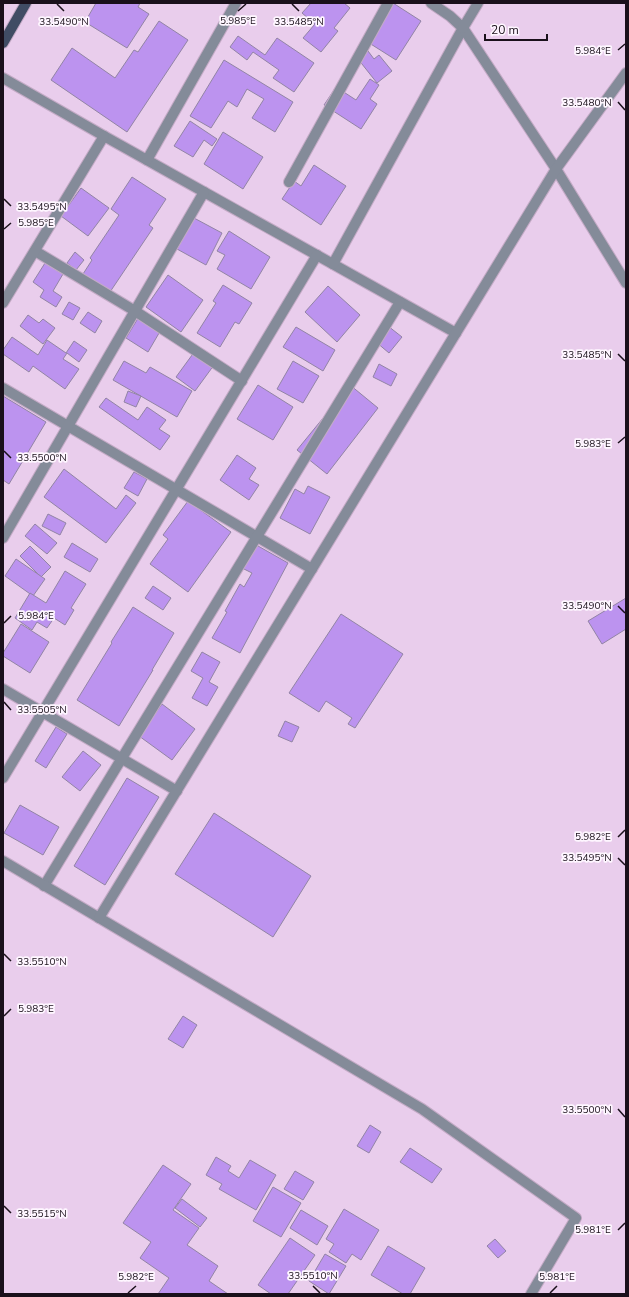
<svg xmlns="http://www.w3.org/2000/svg" width="629" height="1297" font-family="'Nunito Sans',sans-serif">
	<rect width="100%" height="100%" fill="#e9cdec"/>
	<!-- building -->
	<g fill="#bc93ef" stroke="#9284a5">
		<path d="M96,3h44l-2,4 11,7 -22,34 -42,-26z"/>
		<path d="M311,3h33l6,5 -16,20 4,3 -17,21 -18,-14 12,-14 -13,-11z"/>
		<path d="M390,3h3l28,18 -25,39 -30,-19z"/>
		<path d="M159,21l29,19 -61,92 -76,-52 21,-32 43,30 19,-28 4,2z"/>
		<path d="M238,36l27,19 12,-17 37,25 -20,29 -21,-14 6,-8 -26,-18 -6,8 -17,-13z"/>
		<path d="M368,51l6,8 5,-4 13,16 -15,12 -19,-24z"/>
		<path d="M224,60l69,42 -18,30 -23,-14 12,-19 -17,-10 -10,18 -9,-6 -17,27 -21,-12z"/>
		<path d="M370,79l9,6 -9,14 7,5 -16,25 -37,-24 12,-18 20,13z"/>
		<path d="M190,121l27,18 -5,7 -8,-6 -11,17 -19,-11z"/>
		<path d="M223,132l40,25 -20,32 -39,-25z"/>
		<path d="M314,165l32,21 -25,39 -39,-26 12,-18 7,5z"/>
		<path d="M132,177l34,22 -17,26 4,3 -43,64 -27,-18 9,-14 -2,-2 29,-43 -8,-6z"/>
		<path d="M81,188l28,20 -21,28 -27,-20z"/>
		<path d="M194,218l28,15 -16,32 -29,-16z"/>
		<path d="M229,231l41,26 -19,32 -34,-20 8,-14 -8,-4z"/>
		<path d="M75,252l9,8 -8,10 -9,-7z"/>
		<path d="M45,263l18,11 -10,17 9,6 -6,10 -16,-10 4,-7 -11,-8z"/>
		<path d="M168,275l35,25 -22,32 -35,-25z"/>
		<path d="M223,285l29,18 -13,21 -4,-2 -15,25 -23,-14 19,-30 -3,-2z"/>
		<path d="M328,286l32,29 -23,27 -32,-30z"/>
		<path d="M69,302l11,6 -7,12 -11,-6z"/>
		<path d="M88,312l14,9 -7,12 -15,-10z"/>
		<path d="M28,315l11,8 4,-4 12,9 -12,16 -23,-18z"/>
		<path d="M140,315l22,13 -14,24 -22,-14z"/>
		<path d="M388,326l14,11 -13,16 -13,-11z"/>
		<path d="M296,327l39,23 -12,21 -40,-24z"/>
		<path d="M12,337l26,18 9,-15 19,13 8,-12 13,9 -8,12 -12,-9 -4,6 16,10 -14,20 -32,-23 -4,6 -26,-18v-4z"/>
		<path d="M195,351l19,14 -19,26 -19,-14z"/>
		<path d="M124,361l22,12 4,-6 42,24 -15,26 -64,-37z"/>
		<path d="M293,361l26,15 -16,27 -26,-14z"/>
		<path d="M379,364l18,10 -6,12 -18,-9z"/>
		<path d="M258,385l35,22 -20,33 -36,-21z"/>
		<path d="M350,385l28,23 -51,66 -30,-24z"/>
		<path d="M128,391l13,5 -5,11 -12,-5z"/>
		<path d="M3,396l43,26 -37,62 -6,-4z"/>
		<path d="M106,398l32,22 9,-13 19,13 -7,9 11,7 -10,14 -61,-43z"/>
		<path d="M237,455l19,13 -7,11 10,6 -10,15 -29,-20z"/>
		<path d="M64,469l52,40 10,-14 10,8 -30,40 -62,-46z"/>
		<path d="M134,472l13,7 -9,17 -14,-8z"/>
		<path d="M308,486l22,11 -20,37 -30,-16 15,-29 9,5z"/>
		<path d="M188,501l43,31 -43,60 -38,-28 18,-25 -5,-4z"/>
		<path d="M48,514l18,9 -6,12 -18,-9z"/>
		<path d="M35,524l22,19 -10,11 -22,-18z"/>
		<path d="M251,542l37,21 -48,90 -28,-15 15,-26 -2,-1 15,-27 4,3 8,-14 -14,-7z"/>
		<path d="M72,543l26,16 -8,13 -26,-15z"/>
		<path d="M30,546l21,21 -10,10 -21,-21z"/>
		<path d="M16,559l29,20 -12,17 -28,-20z"/>
		<path d="M65,571l21,13 -15,24 3,2 -9,15 -11,-7 -7,10 -10,-6 -5,8 -17,-12 15,-25 16,10z"/>
		<path d="M153,586l18,12 -8,12 -18,-12z"/>
		<path d="M626,598v31l-24,15 -14,-23z"/>
		<path d="M133,607l41,26 -22,37h1l-34,56 -42,-26 35,-57 -1,-1z"/>
		<path d="M341,614l62,40 -48,74 -7,-4 4,-6 -26,-17 -7,11 -30,-19z"/>
		<path d="M21,624l28,18 -19,31 -27,-17v-3z"/>
		<path d="M202,652l18,10 -11,20 9,5 -11,19 -15,-8 11,-20 -12,-7z"/>
		<path d="M162,704l33,25 -23,31 -33,-24z"/>
		<path d="M285,721l14,6 -7,15 -14,-6z"/>
		<path d="M56,727l11,7 -21,34 -11,-7z"/>
		<path d="M83,751l18,14 -21,26 -18,-14z"/>
		<path d="M127,778l32,19 -54,88 -31,-19z"/>
		<path d="M20,805l39,22 -16,28 -39,-22z"/>
		<path d="M214,813l97,63 -38,61 -98,-63z"/>
		<path d="M183,1016l14,9 -14,23 -15,-9z"/>
		<path d="M370,1125l11,7 -12,21 -12,-7z"/>
		<path d="M410,1148l32,21 -10,14 -32,-21z"/>
		<path d="M216,1157l15,9 -3,5 11,7 11,-18 26,15 -20,35 -37,-21 3,-5 -16,-9z"/>
		<path d="M163,1165l28,19 -18,26 26,18 -12,17 31,21 -9,15 19,13h-70l11,-16 -29,-20 11,-16 -28,-19z"/>
		<path d="M295,1171l19,11 -11,18 -19,-11z"/>
		<path d="M273,1187l28,16 -20,34 -28,-16z"/>
		<path d="M182,1199l25,19 -7,9 -25,-19z"/>
		<path d="M344,1209l35,21 -18,30 -9,-6 -6,9 -17,-11 5,-8 -8,-5z"/>
		<path d="M301,1210l27,16 -11,19 -27,-17z"/>
		<path d="M290,1238l25,17 -27,39h-17l-13,-9z"/>
		<path d="M495,1239l11,12 -8,7 -11,-12z"/>
		<path d="M388,1246l37,22 -15,26h-7l-32,-19z"/>
		<path d="M325,1254l21,12 -17,28 -20,-13z"/>
	</g>
	<g fill="none" stroke-linecap="round" stroke-linejoin="round">
		<defs>
			<g id="minor">
				<path d="M3,78l101,58 352,197"/>
				<path d="M147,160l89,-157"/>
				<path d="M289,182l99,-179"/>
				<path d="M35,251l100,60 107,70"/>
				<path d="M333,264l130,-236"/>
				<path d="M3,303l101,-167"/>
				<path d="M3,388l309,181"/>
				<path d="M3,538l201,-346"/>
				<path d="M3,689l174,102"/>
				<path d="M3,778l314,-523"/>
				<path d="M44,886l356,-584"/>
			</g>
			<g id="tertiary">
				<path d="M431,3l19,13 13,12 93,141 70,114"/>
				<path d="M463,28l15,-25"/>
				<path d="M3,861l419,248 154,109 -45,76"/>
				<path d="M99,918l457,-749 70,-96"/>
			</g>
			<path id="primary" d="M3,43l23,-40"/>
		</defs>
		<!-- minor casing -->
		<use href="#minor" stroke="#c4abc6" stroke-width="12"/>
		<!-- tertiary casing -->
		<use href="#tertiary" stroke="#c4abc6" stroke-width="12"/>
		<!-- primary casing -->
		<use href="#primary" stroke="#c4abc6" stroke-width="12"/>
		<!-- minor -->
		<use href="#minor" stroke="#848b99" stroke-width="10"/>
		<!-- tertiary -->
		<use href="#tertiary" stroke="#848b99" stroke-width="10"/>
		<!-- primary -->
		<use href="#primary" stroke="#404c64" stroke-width="10"/>
	</g>
	<!-- ticks -->
	<path fill="none" stroke="#1a101b" stroke-width="1.5" d="M57,4l7,7M292,4l7,7M238,11l8,-7M618,50l7,-6M618,102l7,8M4,199l7,7M4,229l7,-6M618,354l7,7M618,443l7,-6M4,451l7,7M618,606l7,7M4,623l7,-7M4,702l7,8M618,837l7,-7M618,858l7,7M4,954l7,7M4,1016l7,-7M618,1109l7,8M4,1206l7,7M618,1230l7,-7M313,1286l7,7M128,1293l8,-7M550,1293l7,-7"/>
	<g font-size="10" text-anchor="middle" fill="#1a101b" stroke="#fef6ff" stroke-width="3.5" stroke-linejoin="round" paint-order="stroke">
		<text x="238" y="24">5.985°E</text>
		<text x="299" y="25">33.5485°N</text>
		<text x="64" y="25">33.5490°N</text>
		<text x="593" y="54">5.984°E</text>
		<text x="587" y="106">33.5480°N</text>
		<text x="42" y="210">33.5495°N</text>
		<text x="36" y="226">5.985°E</text>
		<text x="587" y="358">33.5485°N</text>
		<text x="593" y="447">5.983°E</text>
		<text x="42" y="461">33.5500°N</text>
		<text x="587" y="609">33.5490°N</text>
		<text x="36" y="619">5.984°E</text>
		<text x="42" y="713">33.5505°N</text>
		<text x="593" y="840">5.982°E</text>
		<text x="587" y="861">33.5495°N</text>
		<text x="42" y="965">33.5510°N</text>
		<text x="36" y="1012">5.983°E</text>
		<text x="587" y="1113">33.5500°N</text>
		<text x="42" y="1217">33.5515°N</text>
		<text x="593" y="1233">5.981°E</text>
		<text x="313" y="1279">33.5510°N</text>
		<text x="136" y="1280">5.982°E</text>
		<text x="557" y="1280">5.981°E</text>
	</g>
	<!-- border -->
	<rect width="629" height="1297" fill="none" stroke="#1a101b" stroke-width="8"/>
	<!-- scale -->
	<path d="M485 34v6h62v-6" fill="none" stroke="#1a101b" stroke-width="2"/>
	<text x="491" y="34" font-size="12" fill="#1a101b" stroke="#fef6ff" stroke-width="3" paint-order="stroke">20 m</text>
</svg>
